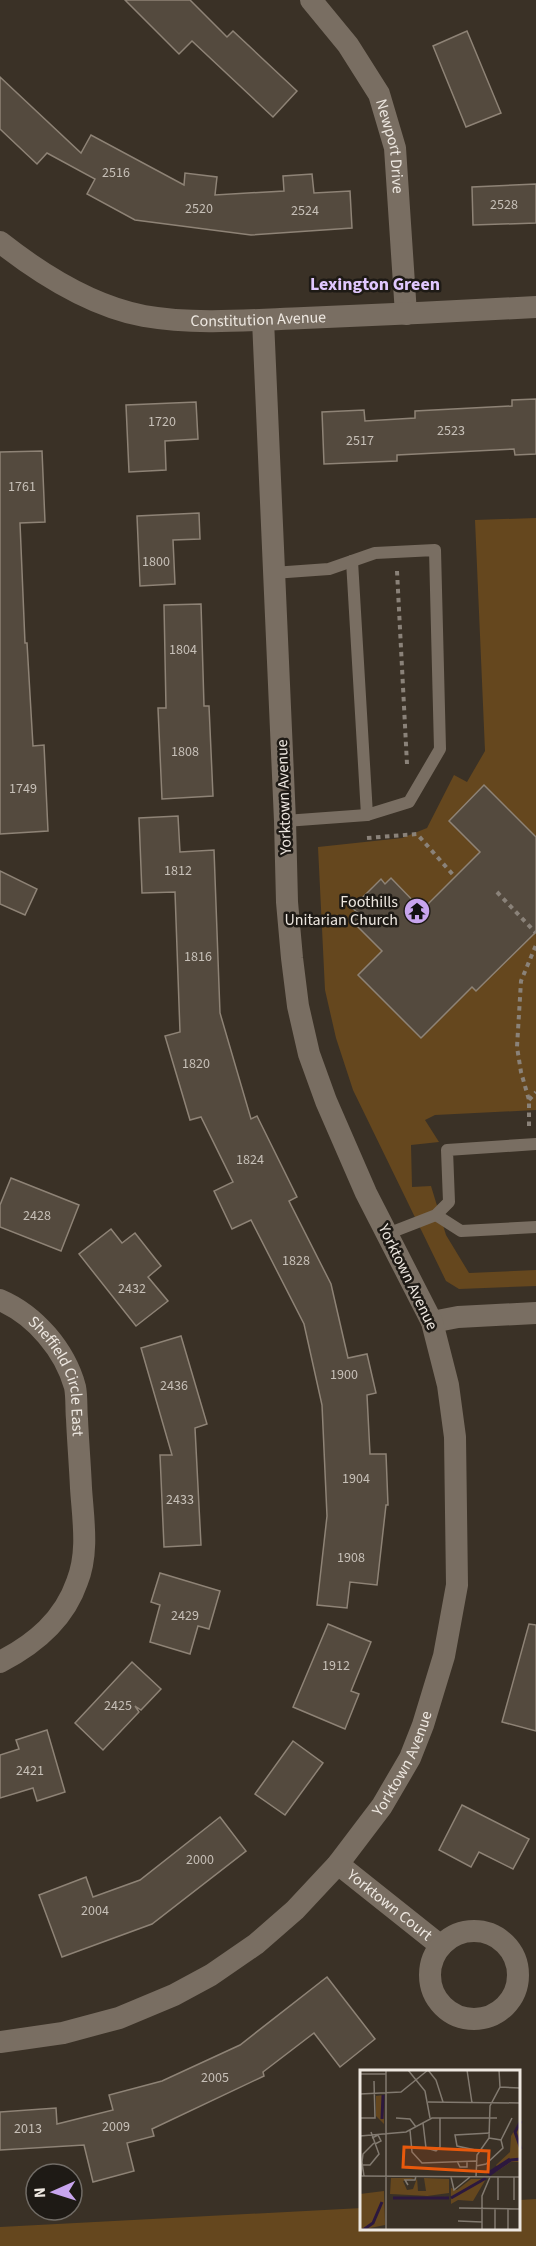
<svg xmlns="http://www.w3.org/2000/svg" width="536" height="2246" font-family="'Source Sans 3',sans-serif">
	<rect width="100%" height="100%" fill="#3a3126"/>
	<!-- green -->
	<g fill="#65471e">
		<path d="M536,518v319l-52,-51 -35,35 31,31 -58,58 -41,-30 -29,27 5,5 -7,7 32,32 -24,24 63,63 51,-51 4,4 60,-80v199l-101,5 -10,5 14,22 -28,3 1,42 19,-1 15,49 23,38 67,-3v16l-77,3 -13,-8 -93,-191 -17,-52 -11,-48 -7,-143 84,-9 25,-10 27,-53 13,7 18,-31 -10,-231z"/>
		<path d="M536,2199v47h-536v-19l362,-19v22h158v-30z"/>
	</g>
	<!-- building -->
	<g fill="#544a3e" stroke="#8e8376" stroke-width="1.5">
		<path d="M125,0h65l37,37 6,-6 64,60 -24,26 -81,-76 -13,13z"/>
		<path d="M467,31l34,82 -35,14 -33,-81z"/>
		<path d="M0,77l81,76 10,-18 93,50 1,-12 32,4 -2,18 69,-4 -1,-15 29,-2 2,19 36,-2 2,37 -101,7 -116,-15 -48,-26 8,-15 -48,-26 -10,11 -37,-35z"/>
		<path d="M536,184v39l-63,2 -1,-38z"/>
		<path d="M536,399v55l-21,1 -1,-6 -117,6v6l-73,3 -2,-52 42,-2 1,11 50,-3v-7l97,-5v-6z"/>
		<path d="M196,402l2,37 -33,2 1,29 -37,2 -3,-67z"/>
		<path d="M42,451l3,71 -25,1 5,120h2l6,103 11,-1 4,86 -48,3v-382z"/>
		<path d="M199,513l1,26 -27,1 2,44 -35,2 -3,-70z"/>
		<path d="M201,604l3,102h5l4,90 -51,3 -4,-91h8l-2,-103z"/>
		<path d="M484,785l52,52v95l-60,59 -4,-4 -51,51 -63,-63 24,-24 -32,-32 7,-7 -5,-4 29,-29 4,5 6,-6 31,32 58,-58 -31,-31z"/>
		<path d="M178,816l2,36 34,-2 6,163 31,106 6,-3 40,81 -8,4 42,83 17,74 19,-4 9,39 -9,2 3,59h16l2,51h-2l-9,80 -27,-3 -3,26 -30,-3 10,-89 -5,-111 -18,-81 -53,-104 -19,9 -18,-38 19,-9 -32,-65 -11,3 -25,-84 15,-4 -5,-140 -33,1 -3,-75z"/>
		<path d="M0,871l37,18 -12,26 -25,-11z"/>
		<path d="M11,1178l68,27 -18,46 -61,-24v-22z"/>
		<path d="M111,1229l11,14 13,-10 26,33 -13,11 20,24 -32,25 -57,-72z"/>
		<path d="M181,1336l26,88 -12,4 6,117 -37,2 -4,-92h12l-31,-107z"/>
		<path d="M160,1573l60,18 -11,38 -11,-3 -8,28 -40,-12 10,-37 -9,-3z"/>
		<path d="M328,1624l43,18 -20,49 8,3 -14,35 -52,-22z"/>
		<path d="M529,1624l7,1v106l-34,-9z"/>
		<path d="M132,1662l29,27 -20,21 -6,-4 4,6 -36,38 -28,-27z"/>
		<path d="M47,1730l18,62 -28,9 -4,-13 -33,10v-43l19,-6 -3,-9z"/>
		<path d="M293,1741l30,22 -38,52 -30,-21z"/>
		<path d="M462,1805l67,34 -16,30 -34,-17 -8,15 -32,-17z"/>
		<path d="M220,1817l26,34 -94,73 -90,33 -23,-62 47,-18 7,20 47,-17z"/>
		<path d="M327,1977l48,62 -35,28 -26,-34 -51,39 1,4 -112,53 2,7 -27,7 7,28 -41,11 -9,-37 -84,5v-38l56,-4 1,16 56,-14 -4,-15 53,-14 78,-36z"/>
	</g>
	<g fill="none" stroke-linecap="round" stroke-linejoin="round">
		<!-- path -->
		<g stroke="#8a8279" stroke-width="4" stroke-dasharray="4.5 4.5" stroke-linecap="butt">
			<path d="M397,571l10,193"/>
			<path d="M367,838l50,-4 38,43"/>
			<path d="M497,892l39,41"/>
			<path d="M529,1100l7,-8"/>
			<path d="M529,1126v-26l-8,-28 -4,-25 4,-66 15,-36"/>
		</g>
		<!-- lane -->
		<g stroke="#796e62" stroke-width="12">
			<path d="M352,561l15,254"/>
			<path d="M273,573l56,-4 46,-16 60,-3 5,199 -31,53 -42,13 -82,6"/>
			<path d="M436,1215l25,16 75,-4"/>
			<path d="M387,1234l49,-19 13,-13 -2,-52 89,-6"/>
		</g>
		<!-- street -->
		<g stroke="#796e62" stroke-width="22">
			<path id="s1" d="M311,0l37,45 31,49 16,54 11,166"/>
			<path id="s2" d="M0,242c42,33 91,64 144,74 52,9 107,4 160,2 77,-3 155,-7 232,-11"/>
			<path id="s3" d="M0,1300c35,15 65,50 75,87 2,10 1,22 2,32 1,23 3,46 4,69 2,31 8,64 -4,94 -13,38 -42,62 -77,80"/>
			<path d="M432,1322l26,-5 78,-4"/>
			<path id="s4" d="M338,1864l103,82"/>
			<circle cx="474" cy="1975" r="44"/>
			<path id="s5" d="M0,2042l63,-9 56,-15 55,-23 37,-20 45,-31 39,-34 43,-46 44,-58 28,-48 13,-33 21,-69 13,-71 -2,-148 -7,-52 -16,-63 -66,-129 -40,-92 -17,-47 -11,-48 -6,-48 -5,-56 -2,-81 -22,-501"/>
		</g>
	</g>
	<!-- icons -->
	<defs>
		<symbol id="temple-disc" viewBox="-11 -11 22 22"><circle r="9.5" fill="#c8a5ee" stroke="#1e1a15"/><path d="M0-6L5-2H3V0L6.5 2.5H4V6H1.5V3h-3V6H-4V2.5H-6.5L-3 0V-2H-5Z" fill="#111"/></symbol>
	</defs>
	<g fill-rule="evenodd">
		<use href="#temple-disc" x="402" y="896" width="30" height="30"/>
	</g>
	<g text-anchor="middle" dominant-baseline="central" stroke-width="5" stroke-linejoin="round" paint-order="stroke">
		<!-- number labels -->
		<g font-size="14" fill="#c7c0b8">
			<text x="116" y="173">2516</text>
			<text x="504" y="205">2528</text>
			<text x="199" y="209">2520</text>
			<text x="305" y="211">2524</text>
			<text x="162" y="422">1720</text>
			<text x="451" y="431">2523</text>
			<text x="360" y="441">2517</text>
			<text x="22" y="487">1761</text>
			<text x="156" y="562">1800</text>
			<text x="183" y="650">1804</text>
			<text x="185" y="752">1808</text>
			<text x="23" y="789">1749</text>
			<text x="178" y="871">1812</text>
			<text x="198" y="957">1816</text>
			<text x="196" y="1064">1820</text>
			<text x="250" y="1160">1824</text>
			<text x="37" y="1216">2428</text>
			<text x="296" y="1261">1828</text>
			<text x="132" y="1289">2432</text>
			<text x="344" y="1375">1900</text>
			<text x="174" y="1386">2436</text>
			<text x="356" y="1479">1904</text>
			<text x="180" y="1500">2433</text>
			<text x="351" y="1558">1908</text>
			<text x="185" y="1616">2429</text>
			<text x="336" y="1666">1912</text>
			<text x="118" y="1706">2425</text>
			<text x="30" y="1771">2421</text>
			<text x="200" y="1860">2000</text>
			<text x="95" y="1911">2004</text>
			<text x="215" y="2078">2005</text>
			<text x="116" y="2127">2009</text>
			<text x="28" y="2129">2013</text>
		</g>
		<!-- street labels -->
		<g font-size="16" fill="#ede7e0" stroke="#1e1a15">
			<text stroke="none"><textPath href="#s1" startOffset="170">Newport Drive</textPath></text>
			<text stroke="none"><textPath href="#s2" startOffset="278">Constitution Avenue</textPath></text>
			<text transform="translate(284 797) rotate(-92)">Yorktown Avenue</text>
			<text transform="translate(408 1277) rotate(64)">Yorktown Avenue</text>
			<text stroke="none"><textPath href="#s3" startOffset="102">Sheffield Circle East</textPath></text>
			<text stroke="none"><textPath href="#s5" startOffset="513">Yorktown Avenue</textPath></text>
			<text stroke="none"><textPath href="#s4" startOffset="66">Yorktown Court</textPath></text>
		</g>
		<!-- poi labels -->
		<g font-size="16" fill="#ede7e0" stroke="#1e1a15" text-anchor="end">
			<text x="398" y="902">Foothills<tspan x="398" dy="18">Unitarian Church</tspan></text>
		</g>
		<!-- neighbourhood labels -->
		<g font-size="18" font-weight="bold" fill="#e0c7fe" stroke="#1e1a15">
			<text x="375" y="284">Lexington Green</text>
		</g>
	</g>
	<!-- overview -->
	<g transform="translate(360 2070)">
		<rect width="160" height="160" fill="#3a3126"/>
		<path d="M24,25v29l-8,-8v-20zM160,51v41h-9l-15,10 -10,2 12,-6 -2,-3 14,-13 1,-16zM31,108h24l-12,3 4,9 6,-1 4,-11 1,13h8l-2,-13 25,1v14l-22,3 22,1 -59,-3zM111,109h15l-13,22 -15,-1 -7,4v-16l6,2zM24,121l1,34 -25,5v-36z" fill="#65471e"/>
		<path fill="none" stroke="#2c183e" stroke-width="3" d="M22,49l1,-24M161,51l-6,11 6,17M127,104l23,-15M129,105l22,-15 10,-1M33,128h56M91,128l35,-20M3,160l10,-7 9,-21"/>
		<path fill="none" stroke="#827a70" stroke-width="1.5" d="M26,0v160M48,0l17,21 5,27M68,0l8,10 7,22M107,0l5,33M0,4h26M140,17l20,1M0,24l41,-2 27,-22M68,32l92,1M0,48h15l-1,-37M36,48l14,1 6,8M63,53l3,25 10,3 4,-4v-29M50,60l2,22 10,11 54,-2M0,66l46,-4 26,-14h65M12,68l6,-3 3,6 -6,3M141,70l11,-22M120,81l-23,-5 -2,-11 35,-2M97,91l3,6h7v-6M2,92l1,-8 11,-11M0,95h10l9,-11 -8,-22M116,96l10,-2 17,-16 -2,-8 -12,-2M0,106l161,1M1,106l1,-14 2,14M91,107l3,13 16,-13M116,107l1,-22 12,-17 1,-32 10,-19 -1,-17M154,107v23M48,115l-3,-5h10l1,-4M138,130v-23M99,138l62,1M135,138v22M98,151l24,1M122,160v-34l8,-19M148,160v-21"/>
		<path fill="#e8590c" fill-opacity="0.15" stroke="#e8590c" stroke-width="3" d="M44,77l85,4 -1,21 -85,-5z"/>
		<rect width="160" height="160" fill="none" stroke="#ede7e0" stroke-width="3"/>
	</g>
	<!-- north arrow -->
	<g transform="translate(54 2192) rotate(267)"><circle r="28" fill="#1e1a15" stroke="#716c66" stroke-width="1.5"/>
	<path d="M0-4.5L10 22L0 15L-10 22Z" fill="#c8a5ee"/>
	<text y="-9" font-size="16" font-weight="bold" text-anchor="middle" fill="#ede7e0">N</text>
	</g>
</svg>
